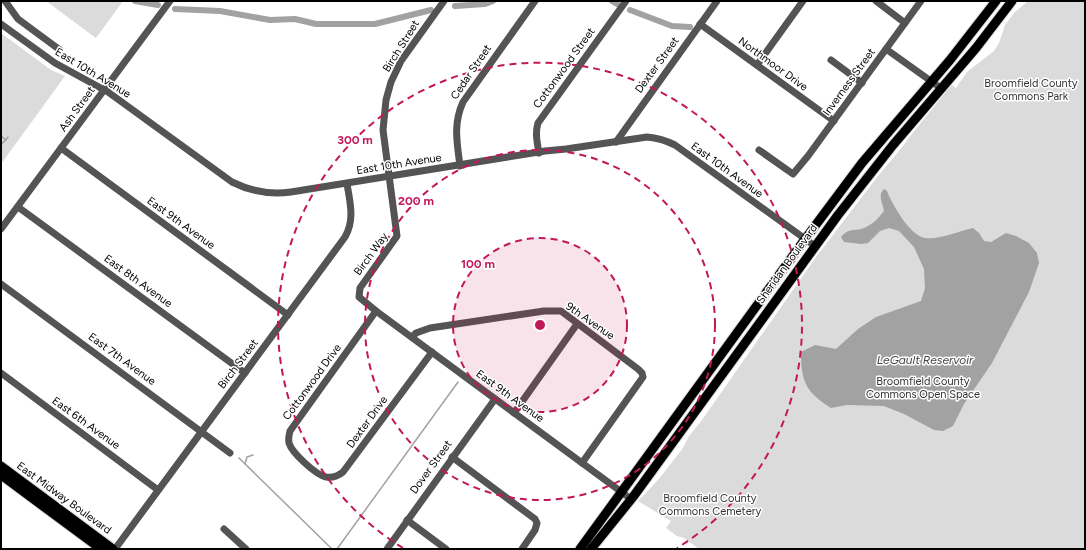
<svg xmlns="http://www.w3.org/2000/svg" width="1086" height="550" font-family="Figtree,sans-serif">
	<rect width="100%" height="100%" fill="#fff"/>
	<!-- green -->
	<g fill="#dbdbdb">
		<path d="M46,1h77l-27,37z"/>
		<path d="M1028,1h57v548h-386l-15,-11 -7,-2 -11,-8 5,-7 -33,-20 20,-21 25,-32 6,-12 13,-16 114,-163 62,-81 25,-30 8,-11 38,-47 3,-3 4,3 11,-16 27,-21 5,-8 6,-18 10,-13z"/>
		<path d="M1,33l50,37 14,6 -64,88z"/>
	</g>
	<!-- water -->
	<path fill="#a2a2a2" d="M884,189l3,2c5,13 23,45 38,47 14,2 34,-7 48,-10l6,5 5,8 7,1 15,-9 10,3 13,7 8,10 2,10 -10,29 -37,71 -28,41 -11,22 -10,5 -9,-1 -30,-16 -20,-8 -37,-1 -16,3c-25,-16 -30,-26 -30,-56l14,-7 21,4 22,-20 18,-12 45,-16 4,-13 -1,-19 -10,-22 -15,-16 -10,-3 -9,3 -12,12 -7,1 -17,-2 -3,-5c9,-10 12,-5 23,-9 9,-4 14,-9 20,-17 -1,-8 -7,-15 0,-22z"/>
	<g fill="none" stroke-linecap="round" stroke-linejoin="round">
		<!-- stream -->
		<g stroke="#a2a2a2" stroke-width="1.5">
			<path d="M1,136l5,4"/>
			<path d="M1,145l7,-8"/>
			<path d="M239,458l93,91"/>
			<path d="M245,464l2,-7 6,-2"/>
			<path d="M337,549l121,-167"/>
		</g>
		<!-- canal -->
		<g stroke="#a2a2a2" stroke-width="6">
			<path d="M135,1l23,4"/>
			<path d="M612,1l5,3"/>
			<path d="M455,6l30,-2 8,-3"/>
			<path d="M175,9l45,2 50,9 25,-1 21,5h59l56,-14"/>
			<path d="M630,10l42,16 18,1"/>
		</g>
		<defs>
			<g id="major">
				<path d="M1,466l112,83"/>
				<path d="M1,475l100,74"/>
				<path d="M580,549l220,-303 62,-83 88,-103 46,-59"/>
				<path d="M591,549l42,-52 205,-282 55,-70 83,-97 36,-47"/>
			</g>
		</defs>
		<!-- major casing -->
		<use href="#major" stroke="#dbdbdb" stroke-width="11"/>
		<!-- minor -->
		<g stroke="#545454" stroke-width="7">
			<path d="M5,1l13,18 42,31"/>
			<path d="M444,1l-43,60 -10,21 -5,18 -3,30 14,106 -37,52 -1,9 17,14 255,188"/>
			<path d="M876,1l29,22"/>
			<path d="M1,24l54,39 53,29 124,90c20,10 38,13 59,10l254,-41 21,-2 81,-12c11,1 18,3 28,8l140,101"/>
			<path d="M700,24l134,97"/>
			<path d="M886,49l56,40"/>
			<path d="M831,60l31,23"/>
			<path d="M757,65l46,-64"/>
			<path d="M616,142l101,-141"/>
			<path d="M61,148l227,167"/>
			<path d="M759,150l34,24 15,-18 113,-155"/>
			<path d="M539,153c-2,-11 -4,-20 -1,-30l88,-122"/>
			<path d="M460,166c-3,-24 -7,-42 3,-64l72,-101"/>
			<path d="M18,207l227,166"/>
			<path d="M1,229l169,-228"/>
			<path d="M1,284l229,169"/>
			<path d="M376,311l-86,120c-1,4 -2,8 -1,12 3,10 27,32 37,34 6,1 12,-1 17,-5l89,-120"/>
			<path d="M412,337l4,-4 14,-5 114,-17h17l77,58 4,4 1,4 -61,86"/>
			<path d="M1,373l157,117"/>
			<path d="M514,413l63,-89"/>
			<path d="M452,457l83,62 2,4 -2,7 -13,19"/>
			<path d="M407,520l39,29"/>
			<path d="M224,529l22,20"/>
			<path d="M115,549l230,-312c10,-17 5,-35 2,-53"/>
			<path d="M387,549l108,-150"/>
		</g>
		<!-- major -->
		<use href="#major" stroke="#000" stroke-width="9"/>
	</g>
	<!-- distance rings -->
	<circle cx="540" cy="325" r="87" fill="#c2185b" fill-opacity=".12"/>
	<g fill="none" stroke="#c2185b" stroke-width="2" stroke-dasharray="7 5">
		<circle cx="540" cy="325" r="87"/>
		<circle cx="540" cy="325" r="175"/>
		<path d="M403 548A262 262 0 1 1 677 548"/>
	</g>
	<g text-anchor="middle" dominant-baseline="central" stroke-width="3" stroke-linejoin="round" paint-order="stroke">
		<!-- street labels -->
		<g font-size="11" fill="#000" stroke="#fff">
			<text transform="translate(401 46) rotate(-58)">Birch Street</text>
			<text transform="translate(773 64) rotate(36)">Northmoor Drive</text>
			<text transform="translate(657 65) rotate(-54)">Dexter Street</text>
			<text transform="translate(564 68) rotate(-54)">Cottonwood Street</text>
			<text transform="translate(471 72) rotate(-56)">Cedar Street</text>
			<text transform="translate(93 73) rotate(31)">East 10th Avenue</text>
			<text transform="translate(849 82) rotate(-54)">Inverness Street</text>
			<text transform="translate(77 109) rotate(-54)">Ash Street</text>
			<text transform="translate(399 164) rotate(-9)">East 10th Avenue</text>
			<text transform="translate(727 170) rotate(36)">East 10th Avenue</text>
			<text transform="translate(181 223) rotate(36)">East 9th Avenue</text>
			<text transform="translate(371 254) rotate(-54)">Birch Way</text>
			<text transform="translate(787 264) rotate(-54)">Sheridan Boulevard</text>
			<text transform="translate(138 281) rotate(36)">East 8th Avenue</text>
			<text transform="translate(590 321) rotate(35)">9th Avenue</text>
			<text transform="translate(122 359) rotate(36)">East 7th Avenue</text>
			<text transform="translate(238 364) rotate(-53)">Birch Street</text>
			<text transform="translate(312 382) rotate(-54)">Cottonwood Drive</text>
			<text transform="translate(510 396) rotate(36)">East 9th Avenue</text>
			<text transform="translate(367 422) rotate(-54)">Dexter Drive</text>
			<text transform="translate(86 423) rotate(36)">East 6th Avenue</text>
			<text transform="translate(431 467) rotate(-54)">Dover Street</text>
			<text transform="translate(64 498) rotate(36)">East Midway Boulevard</text>
		</g>
		<!-- park labels -->
		<g font-size="11" fill="#323232" stroke="#fff">
			<text x="1031" y="83">Broomfield County<tspan x="1031" dy="13">Commons Park</tspan></text>
			<text x="923" y="381">Broomfield County<tspan x="923" dy="13">Commons Open Space</tspan></text>
			<text x="710" y="498">Broomfield County<tspan x="710" dy="13">Commons Cemetery</tspan></text>
		</g>
		<!-- water labels -->
		<g font-size="12" font-style="italic" fill="#434343" stroke="#fff">
			<text x="925" y="360">LeGault Reservoir</text>
		</g>
	</g>
	<circle cx="540" cy="325" r="6" fill="#c2185b" stroke="#fff" stroke-width="2"/>
	<g font-size="12" text-anchor="middle" font-weight="bold" fill="#c2185b" stroke="#fff" stroke-width="3" stroke-linejoin="round" paint-order="stroke">
		<text x="355" y="144">300 m</text>
		<text x="416" y="205">200 m</text>
		<text x="478" y="268">100 m</text>
	</g>
	<!-- border -->
	<rect width="1086" height="550" fill="none" stroke="#000000" stroke-width="4"/>
</svg>
